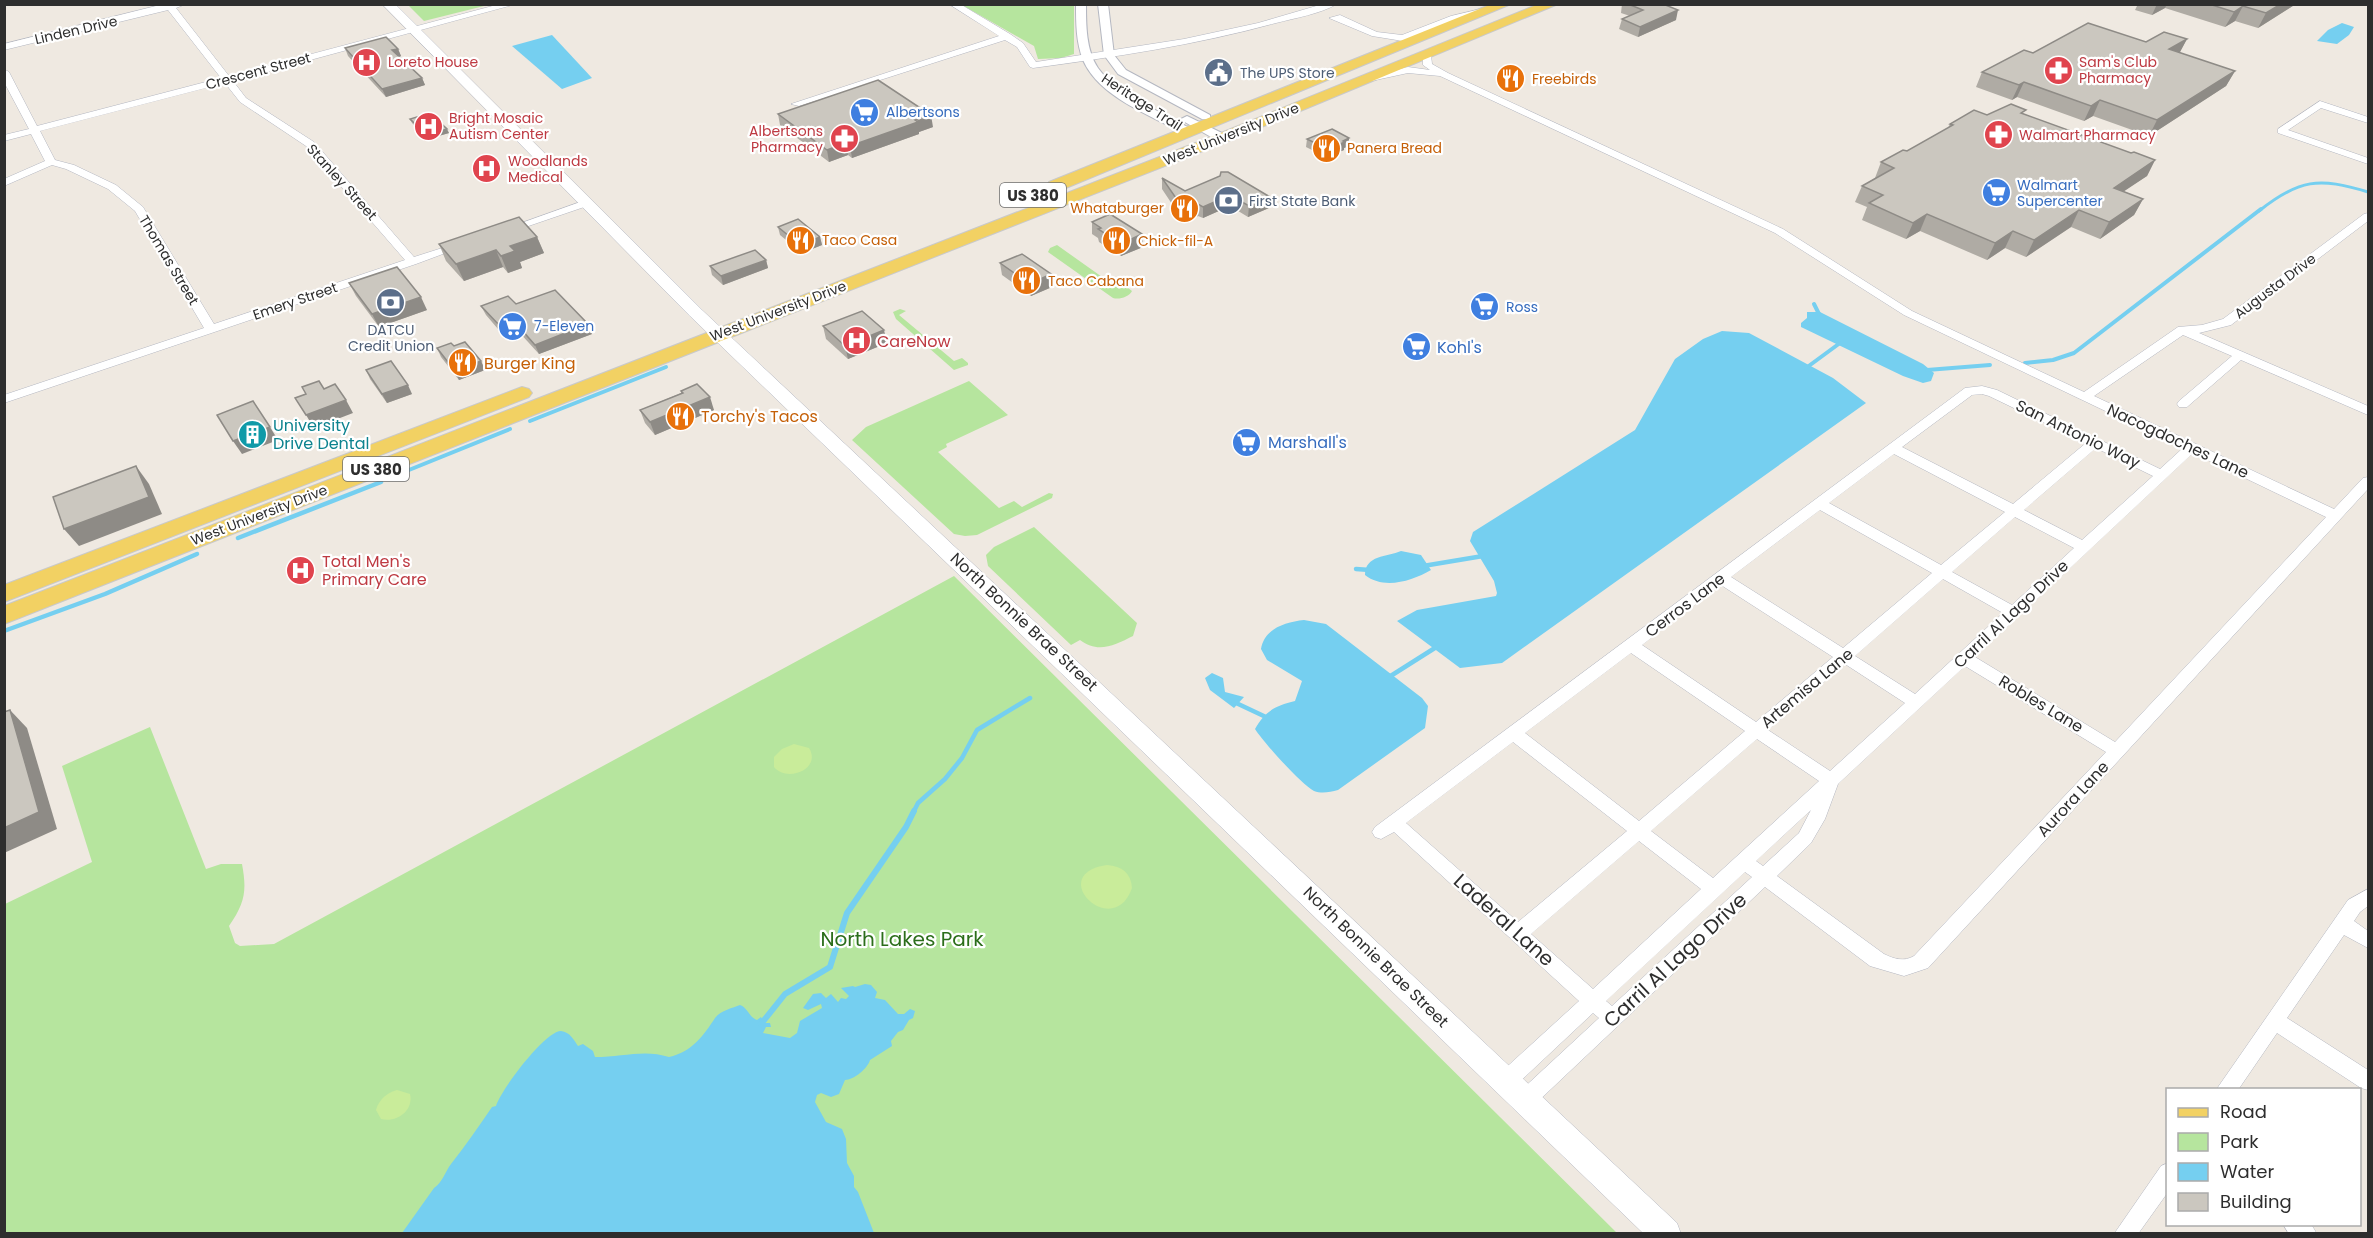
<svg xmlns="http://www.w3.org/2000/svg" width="2373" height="1238" font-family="Poppins,sans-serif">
	<rect width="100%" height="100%" fill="#efe9e1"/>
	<!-- green -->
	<g fill="#b6e59e">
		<path d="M408,5h80l-64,16z"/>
		<path d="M962,5h112v49l-13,4 -23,1 -4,-13z"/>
		<path d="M1057,245l62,44 5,-4 8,6c-3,6 -13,9 -19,7l-65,-46 2,-4z"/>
		<path d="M900,309l6,2 -7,4 55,46 8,-3 6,5v2l-14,5 -58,-51 -3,-7z"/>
		<path d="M969,381l39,34 -62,29 1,3 -9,5 61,56 15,-7 8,6 27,-14 4,1 -1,4 -75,37 -12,1 -11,-2 -102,-94 14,-13z"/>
		<path d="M1034,527l103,96 -4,13c-18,9 -35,18 -53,4l-9,5 -83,-79 -2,-11 8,-8z"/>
		<path d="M954,576l663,657 -1612,1v-330l87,-42 -30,-96 88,-39 56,142 15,-5h21c5,27 3,39 -13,62l6,17 5,3 34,-2z"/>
	</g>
	<!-- pitch -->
	<g fill="#c9ec9a">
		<path d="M794,744l15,4c13,21 -22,35 -35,19v-10l8,-8z"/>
		<path d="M1107,865c15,1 24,8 25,23 -19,54 -88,-14 -25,-23z"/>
		<path d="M397,1090l13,4c4,17 -14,29 -29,25l-5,-9c3,-11 11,-17 21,-20z"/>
	</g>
	<!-- water -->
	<g fill="#75cff0">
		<path d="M2342,23l12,4 -5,8 -12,9 -20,-3 11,-11z"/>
		<path d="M552,35l40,43 -30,11 -50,-43z"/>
		<path d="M1807,312h13l103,52 11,9 -3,8 -8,2 -20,-7 -102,-49v-4l6,-5z"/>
		<path d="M1722,331l27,2 84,45 33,25 -364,260 -42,5 -63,-47 20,-11 79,-14 1,-3 -3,-12 -24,-40 3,-9 162,-102 40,-71 28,-20z"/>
		<path d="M1401,551l20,4 10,15c-19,11 -47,20 -66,5 0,-20 22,-18 36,-24z"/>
		<path d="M1304,620l22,4 96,74 6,8 -3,22 -87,62c-8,2 -16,4 -24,1 -13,-7 -50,-48 -59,-62 10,-18 20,-23 40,-28l7,-20 -35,-21 -6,-11c3,-20 24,-27 43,-29z"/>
		<path d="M1212,673l11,5 2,14 19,5 -10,11 -24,-18 -5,-12z"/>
		<path d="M865,984l6,1 6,7 -2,6 10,2 13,14h6l6,-5 5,2 -2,7 -4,2 -6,10 -5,2 -7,9 1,5 -22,14c-2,8 -16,20 -25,20l-6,14 -8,3 -10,-4 -4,2 -2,7 11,20 16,7 4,10 1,24 7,13v11l4,5 16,41h-472l32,-45c8,-5 11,-16 17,-24 15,-19 28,-38 41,-57l4,-1c4,-15 49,-75 65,-75 9,1 13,9 17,15l5,-2 10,7 2,6c27,0 50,-8 74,0 23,-5 35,-22 46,-39 6,-8 18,-10 25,-13 8,3 9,12 17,15l4,-3 3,6h6l1,4h-5l-3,6 27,5 7,-5 3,-12 22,-13 -1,-4 -13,6 -5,-2 10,-14 8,-1 5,5 5,-4 7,8 3,-4 5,1 3,-3 -8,-8 12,-2 2,1z"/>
	</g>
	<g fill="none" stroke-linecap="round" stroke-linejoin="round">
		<!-- stream-far3 -->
		<path stroke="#75cff0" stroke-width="3" d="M2259,211c40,-32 60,-34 109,-19"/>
		<!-- stream-far2 -->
		<g stroke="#75cff0" stroke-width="4">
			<path d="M1814,304l5,10"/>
			<path d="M2025,363l28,-3 21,-7 187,-144"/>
			<path d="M1806,368l34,-25"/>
			<path d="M1927,370l63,-5"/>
			<path d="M530,421l136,-54"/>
			<path d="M404,472l106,-43"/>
		</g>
		<!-- stream-far1 -->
		<g stroke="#75cff0" stroke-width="4.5">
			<path d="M238,538l143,-56"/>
			<path d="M1423,566l60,-10"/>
			<path d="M1356,569l14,1"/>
			<path d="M4,631l101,-37 92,-40"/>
			<path d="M1389,677l49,-31"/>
			<path d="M1234,702l34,16"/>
			<path d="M913,813l5,-10 27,-24 17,-21 15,-28 53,-32"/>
		</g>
		<!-- stream -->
		<path stroke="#75cff0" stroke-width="6" d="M761,1024l24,-30 45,-27 17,-54 59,-86 8,-16"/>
		<defs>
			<g id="minor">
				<path d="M164,4h22l-10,4 53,68 271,-72h16l-283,77 13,17 68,44 100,115 47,-15 6,3 -51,19 -412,139v-8l200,-67 -69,-117 -27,-22 -42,-20 -14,-4 -48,21v-7l41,-18 -14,-27 -27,7v-6l25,-6 -25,-47v-13l5,3 28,54 184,-48 -53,-68 -164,40v-6zM225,83l15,19 66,44 99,114 -191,64 -71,-117 -27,-22 -42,-20 -19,-5 -15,-29z"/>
				<path d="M949,4h11l50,30 13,9 13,19 148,-23 74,-16 65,-19h14c-17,10 -42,14 -61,19 -80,22 -161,34 -243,45l-3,-1 -13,-20 -12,-7 -206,66 -8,-2 208,-68z"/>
				<path d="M1481,9l4,3 -1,2 -27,6 -54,21 -31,-5 -43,-18 11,-3 37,17 25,3 49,-19z"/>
				<path d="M1427,52l4,3 1,9 16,9 335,156 129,82 172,81 94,-65 24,-2 21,-6 141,-105 4,-1v8l-137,104 -32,8 169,73v9l-127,-55 -54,47h-8l-2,-3 2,-3 53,-45 -49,-21 -89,61 240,113 29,-31 5,-1v12l-440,479 -24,8 -34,-10 -105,-79 -233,220 -7,3 -7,-3 -3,-7 3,-7 81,-75 -6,-5 -80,75 -7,3 -7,-3 -3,-7 3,-7 80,-73 -185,-169 -13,7 -6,-2 -3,-5 3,-5 590,-439 17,-2 15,4 163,79 23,-21 -279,-133 -129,-82 -335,-157 -32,-3 -37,8 -5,-3 42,-11 22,3 -7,-5v-10zM1982,394l7,2 97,47 -73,61 -111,-57 70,-52zM2096,448l57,28 -71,64 -58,-30zM2193,453l133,64 -211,225 -140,-85zM1894,454l111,58 -64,53 -112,-62zM1820,510l112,63 -89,75 -112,-71zM2015,517l59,31 -62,57 -60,-33zM1943,579l60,34 -88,81 -60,-38zM1721,585l112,72 -77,65 -114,-77zM1631,653l114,78 -106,90 -114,-88zM1845,664l60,39 -75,68 -62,-41zM1965,666l141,86 -192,204c-10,6 -20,3 -30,-2l-107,-78 34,-33 14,-24 13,-35zM1757,739l62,42 -106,97 -62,-47zM1513,742l114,89 -109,91 -112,-99zM1811,810l-12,23 -36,33 -7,-5zM1639,841l62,48 -108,100 -62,-55zM1745,872l7,5 -140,129 -6,-5z"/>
				<path d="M2320,101l48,16v6l-47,-15 -33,22 80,28v6l-90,-31v-4z"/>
				<path d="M586,200l5,3 -1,2 -79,27 -4,1 -5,-3z"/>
				<path d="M2368,889v17l-8,6 -6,9 14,10v17l-24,-13 -57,83 81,52v20l-7,-2 -84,-55 -39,57h-22l132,-190z"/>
				<path d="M2168,1163v29l-30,42h-24l47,-68z"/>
				<path d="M2283,1224h28l6,10h-28z"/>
			</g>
			<g id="tertiary">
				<path d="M1076,4h10c0,21 0,46 12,64 18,26 66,45 93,61v4h-8c-33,-18 -84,-36 -100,-73 -7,-18 -7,-37 -7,-56z"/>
				<path d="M1098,4h10l6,51 12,15 84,45v4h-8l-84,-45 -14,-19z"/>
				<path d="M1187,116l39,19 2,3 -6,4 -4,-1 -35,-20 -2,-2z"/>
			</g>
			<path id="secondary" d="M382,4h13l307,306 975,913 4,11h-37l-954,-918z"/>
			<g id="primary">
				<path d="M1492,4h19l-450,186 -6,1 -8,-5 2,-4z"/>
				<path d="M1539,4h19l-330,137 -1224,483v-18l1212,-471z"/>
				<path d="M522,387l7,2 3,4 -3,4 -525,205v-17z"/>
			</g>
		</defs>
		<!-- minor casing -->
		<use href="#minor" stroke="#b4b7c1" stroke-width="1"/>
		<!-- tertiary casing -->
		<use href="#tertiary" stroke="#b4b7c1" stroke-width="2"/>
		<!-- secondary casing -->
		<use href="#secondary" stroke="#b4b7c1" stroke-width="1"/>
		<!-- primary casing -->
		<use href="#primary" stroke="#c9c9c9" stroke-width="2"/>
		<!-- minor -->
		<use href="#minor" fill="#fff" fill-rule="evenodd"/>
		<!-- tertiary -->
		<use href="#tertiary" fill="#fff" fill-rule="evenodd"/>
		<!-- secondary -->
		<use href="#secondary" fill="#fff" fill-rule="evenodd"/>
		<!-- primary -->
		<use href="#primary" fill="#f2d163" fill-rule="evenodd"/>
	</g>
	<!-- wall -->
	<g fill="#afaba4">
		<path d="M1622,4h43l11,16 -38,17 -19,-8 3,-10 8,-3 -9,-3z"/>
		<path d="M2138,4h158l-38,24 -23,-7 -10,6 -60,-19 -13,7 -17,-5z"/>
		<path d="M2187,39l-8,14 56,18 -9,15 -77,50 -56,-20 -9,5 -67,-24 -5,3 -36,-13 6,-15 51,-19 113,-11z"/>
		<path d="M345,48l53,1 3,7 -2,1 23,21 3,7 -39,12 -38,-41z"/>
		<path d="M778,114l155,13 -14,5v2l-67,24 -4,-3 -19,7 -49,-37z"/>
		<path d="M2024,114l107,39 24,7 -8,16 -24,15 20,8 -9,16 -34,24 -29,-12 -45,30 -21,-9 -18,12 -67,-29 -14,8 -44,-19 5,-13 -12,-5 7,-16 13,-8 6,-16 26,-11 41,-23 2,-4 37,-9z"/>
		<path d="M410,119l39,14 -21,6 -16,-16z"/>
		<path d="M1307,139l42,7 -5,2v2l-18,7 -20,-10z"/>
		<path d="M1220,176l49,32 -21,9 -18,-11 -27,12 -5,-2 -8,3 -12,-6 -16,-24v-11l23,13z"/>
		<path d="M1092,222l51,25 -22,9 -22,-14 -1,-4 -6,-4z"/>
		<path d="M778,227l42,10 2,8 -20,8 -22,-18z"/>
		<path d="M537,237l7,16 -24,9 2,6 -14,5 -5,-6 -39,14 -18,-20 -7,-17z"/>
		<path d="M766,260l2,8 -45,17 -11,-10 -2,-9z"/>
		<path d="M1000,263l51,11 1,13 -21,9 -29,-21z"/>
		<path d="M349,283l78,27 -48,17 -23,-31z"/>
		<path d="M516,304l72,20 4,10 -53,20 -21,-23 -14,5 -18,-21 -5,-9z"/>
		<path d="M823,326l64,17 -39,16 -22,-20z"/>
		<path d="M454,346l27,15 4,9 -26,10 -18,-23 -4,-9z"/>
		<path d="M366,370l46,24 -25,9 -17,-24z"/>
		<path d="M681,391l33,19 -59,25 -10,-12 -5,-13 41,-17z"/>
	</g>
	<!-- shaded-wall -->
	<g fill="#8e8b86">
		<path d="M2157,4h10l-2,4 -13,7z"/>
		<path d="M2281,4h15l-38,24 8,-15z"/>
		<path d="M2243,6l-8,15 -10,6 9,-15z"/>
		<path d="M1678,10l-2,10 -38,17 2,-10z"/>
		<path d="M2187,39l-8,15 -10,-5z"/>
		<path d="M398,49l3,7 -6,2 -3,-8z"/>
		<path d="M2235,71l-9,15 -77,50 8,-16z"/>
		<path d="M422,78l3,7 -39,12 -4,-8z"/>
		<path d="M2024,82l-7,15 -5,3 7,-15z"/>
		<path d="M2100,100l-7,16 -9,5 7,-15z"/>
		<path d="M931,115l2,12 -14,5v2l-67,24 -2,-12z"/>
		<path d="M447,129l2,4 -21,6 -1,-4z"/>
		<path d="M1349,138v8l-5,2v2l-18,7 1,-8z"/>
		<path d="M845,143l3,12 -19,7 -2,-12z"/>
		<path d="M2155,160l-8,16 -42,28 9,-16z"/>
		<path d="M1230,195v11l-27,12v-11z"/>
		<path d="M1270,197l-1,11 -21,9 1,-11z"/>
		<path d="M2143,199l-9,16 -34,24 9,-17z"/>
		<path d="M1198,204v12l-8,3v-11z"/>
		<path d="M2079,210l-8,17 -45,30 8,-17z"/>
		<path d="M1927,214l-7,17 -14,8 7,-16z"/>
		<path d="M2013,231l-8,17 -18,12 8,-17z"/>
		<path d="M1142,234l1,13 -22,9v-12z"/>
		<path d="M537,237l7,16 -24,9 2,6 -14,5 -7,-17 9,-10z"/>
		<path d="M820,237l2,8 -20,8 -2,-8z"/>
		<path d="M496,250l7,17 -39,14 -8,-17z"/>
		<path d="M766,260l2,8 -45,17 -2,-9z"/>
		<path d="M1051,274l1,13 -21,9 -1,-12z"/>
		<path d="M421,297l6,13 -48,17 -7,-13z"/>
		<path d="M514,321l4,10 -14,5 -4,-10z"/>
		<path d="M588,324l4,10 -53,20 -4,-9z"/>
		<path d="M884,330l3,13 -39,16 -3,-13z"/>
		<path d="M481,361l4,9 -26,10 -4,-9z"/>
		<path d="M408,385l4,9 -25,9 -5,-9z"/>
		<path d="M710,397l4,13 -59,25 -5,-13z"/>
		<path d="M346,400l7,13 -39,15 -8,-13z"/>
		<path d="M270,427l8,13 -36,14 -9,-13z"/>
		<path d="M136,466l13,18 13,30 -83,32 -15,-17z"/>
		<path d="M10,710l17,18 30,101 -53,24v-25z"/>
	</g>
	<!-- building -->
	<g fill="#cbc7bf" stroke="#8e8b86" stroke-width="1.5">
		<path d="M1628,4h35l15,6 -38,17 -18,-8 21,-9z"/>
		<path d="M2209,4h72l-15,9 -23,-7 -9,6z"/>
		<path d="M2088,23l58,19 18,-10 23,7 -18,10 66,22 -78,49 -57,-20 -9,6 -67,-24 -5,3 -37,-13 42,-22 9,3z"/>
		<path d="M386,37l12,12 -6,1 30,28 -40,11 -37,-41z"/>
		<path d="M878,80l53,35 -16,5 3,2 -68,24 -5,-3 -18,7 -49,-36z"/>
		<path d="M2011,104l15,6 -5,3 110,40 3,-1 21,8 -41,28 29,11 -34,23 -30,-12 -45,30 -21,-9 -18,12 -68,-29 -14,9 -44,-20 14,-8 -21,-9 32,-18 -13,-6 22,-12 4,1 46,-26 -3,-1 24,-14 13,5z"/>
		<path d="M430,113l17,16 -20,6 -17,-16z"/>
		<path d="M1332,129l17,9 -6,3 2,1 -18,7 -20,-10z"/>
		<path d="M1221,172h7l42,25 -21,9 -19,-11 -27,12 -5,-3 -8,4 -12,-7 -16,-23 23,13 35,-15z"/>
		<path d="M1110,214l32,20 -21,10 -23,-15 3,-1 -9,-6z"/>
		<path d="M519,217l18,20 -27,9 5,5 -14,5 -5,-6 -40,14 -17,-20z"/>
		<path d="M798,219l22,18 -20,8 -22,-18z"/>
		<path d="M755,250l11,10 -45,16 -11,-10z"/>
		<path d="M1022,254l29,20 -21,10 -30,-21z"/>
		<path d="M397,267l24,30 -49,17 -23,-31z"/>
		<path d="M555,290l33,34 -53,21 -21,-24 -14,5 -19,-20 27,-10 8,8z"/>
		<path d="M862,311l22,19 -39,16 -22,-20z"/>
		<path d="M465,342l16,19 -26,10 -18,-23 14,-5 3,3z"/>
		<path d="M391,361l17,24 -26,9 -16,-24z"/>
		<path d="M319,381l5,8 11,-5 11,16 -40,15 -11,-17 11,-4 -4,-7z"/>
		<path d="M697,384l13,13 -60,25 -10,-12 43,-17 -2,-2z"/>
		<path d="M253,401l17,26 -37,14 -16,-26z"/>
		<path d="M136,466l13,31 -85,32 -11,-32z"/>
		<path d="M10,710l29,102 -35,16v-116z"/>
	</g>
	<!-- icons -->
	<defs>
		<symbol id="hospital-disc" viewBox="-11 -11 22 22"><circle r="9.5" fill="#e0444e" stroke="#fff"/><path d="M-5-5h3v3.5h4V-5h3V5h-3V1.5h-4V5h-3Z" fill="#fff"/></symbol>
		<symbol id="pharmacy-disc" viewBox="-11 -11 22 22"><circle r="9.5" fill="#e0444e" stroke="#fff"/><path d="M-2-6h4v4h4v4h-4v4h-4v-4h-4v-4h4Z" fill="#fff"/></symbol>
		<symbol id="civic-disc" viewBox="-11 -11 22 22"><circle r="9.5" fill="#5c6f8a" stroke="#fff"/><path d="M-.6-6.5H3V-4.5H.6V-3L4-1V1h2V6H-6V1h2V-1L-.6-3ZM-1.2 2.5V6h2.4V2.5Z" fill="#fff"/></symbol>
		<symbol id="restaurant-disc" viewBox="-11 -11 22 22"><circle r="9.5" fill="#e8710a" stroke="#fff"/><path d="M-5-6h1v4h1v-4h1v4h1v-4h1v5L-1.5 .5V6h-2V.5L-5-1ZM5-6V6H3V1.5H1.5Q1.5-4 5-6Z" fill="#fff"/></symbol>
		<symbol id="supermarket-disc" viewBox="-11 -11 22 22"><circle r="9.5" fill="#3f7fe0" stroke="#fff"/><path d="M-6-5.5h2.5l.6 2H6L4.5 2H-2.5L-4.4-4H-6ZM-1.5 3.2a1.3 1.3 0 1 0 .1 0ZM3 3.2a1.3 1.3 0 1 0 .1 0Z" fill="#fff"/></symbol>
		<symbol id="bank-disc" viewBox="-11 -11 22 22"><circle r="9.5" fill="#5c6f8a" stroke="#fff"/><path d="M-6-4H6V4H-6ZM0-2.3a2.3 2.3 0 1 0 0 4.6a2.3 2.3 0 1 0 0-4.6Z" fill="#fff"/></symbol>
		<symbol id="building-disc" viewBox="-11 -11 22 22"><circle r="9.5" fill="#0f9aa8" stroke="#fff"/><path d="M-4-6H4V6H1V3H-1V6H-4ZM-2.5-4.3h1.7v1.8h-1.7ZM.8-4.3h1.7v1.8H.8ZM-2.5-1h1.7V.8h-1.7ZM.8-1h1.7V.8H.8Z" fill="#fff"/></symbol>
	</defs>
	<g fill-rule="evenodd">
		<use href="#hospital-disc" x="350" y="46" width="33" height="33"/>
		<use href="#pharmacy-disc" x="2042" y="54" width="33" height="33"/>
		<use href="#civic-disc" x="1202" y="56" width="33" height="33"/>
		<use href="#restaurant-disc" x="1494" y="62" width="33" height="33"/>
		<use href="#supermarket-disc" x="848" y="96" width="33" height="33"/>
		<use href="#hospital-disc" x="412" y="110" width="33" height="33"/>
		<use href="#pharmacy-disc" x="1982" y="118" width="33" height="33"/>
		<use href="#pharmacy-disc" x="828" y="122" width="33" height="33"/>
		<use href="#restaurant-disc" x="1310" y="132" width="33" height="33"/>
		<use href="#hospital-disc" x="470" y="152" width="33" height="33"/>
		<use href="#supermarket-disc" x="1980" y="176" width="33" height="33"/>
		<use href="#bank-disc" x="1212" y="184" width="33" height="33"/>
		<use href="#restaurant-disc" x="1168" y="192" width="33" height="33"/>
		<use href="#restaurant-disc" x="784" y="224" width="33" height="33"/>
		<use href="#restaurant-disc" x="1100" y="224" width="33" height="33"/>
		<use href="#restaurant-disc" x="1010" y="264" width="33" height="33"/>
		<use href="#bank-disc" x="374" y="286" width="33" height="33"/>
		<use href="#supermarket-disc" x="1468" y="290" width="33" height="33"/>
		<use href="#supermarket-disc" x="496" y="310" width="33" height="33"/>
		<use href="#hospital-disc" x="840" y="324" width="33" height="33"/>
		<use href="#supermarket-disc" x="1400" y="330" width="33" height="33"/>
		<use href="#restaurant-disc" x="446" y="346" width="33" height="33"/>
		<use href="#restaurant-disc" x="664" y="400" width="33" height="33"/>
		<use href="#building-disc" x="236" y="418" width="33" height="33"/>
		<use href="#supermarket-disc" x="1230" y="426" width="33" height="33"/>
		<use href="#hospital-disc" x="284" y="554" width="33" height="33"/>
	</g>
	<g text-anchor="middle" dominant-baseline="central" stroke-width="4.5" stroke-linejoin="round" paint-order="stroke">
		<!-- far-street labels -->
		<g font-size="14" fill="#2e2e2e" stroke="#fff">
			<text transform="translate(76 30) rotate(-13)">Linden Drive</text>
			<text transform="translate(258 71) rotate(-15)">Crescent Street</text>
			<text transform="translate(1142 102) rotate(33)">Heritage Trail</text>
			<text transform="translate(1231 134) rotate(-22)">West University Drive</text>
			<text transform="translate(342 182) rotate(48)">Stanley Street</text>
			<text transform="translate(169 260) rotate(59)">Thomas Street</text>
			<text transform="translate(2275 286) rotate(-37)">Augusta Drive</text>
			<text transform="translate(295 301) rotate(-19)">Emery Street</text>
			<text transform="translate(778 311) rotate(-21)">West University Drive</text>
			<text transform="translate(259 515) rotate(-21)">West University Drive</text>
		</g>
		<!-- far-health labels -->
		<g font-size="14" fill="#be3a42" stroke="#fff" text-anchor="start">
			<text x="388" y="62">Loreto House</text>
			<text x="2079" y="62">Sam's Club<tspan x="2079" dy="16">Pharmacy</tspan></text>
			<text x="449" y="118">Bright Mosaic<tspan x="449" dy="16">Autism Center</tspan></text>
			<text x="823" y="131" text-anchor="end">Albertsons<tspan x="823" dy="16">Pharmacy</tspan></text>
			<text x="2019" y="135">Walmart Pharmacy</text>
			<text x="508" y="161">Woodlands<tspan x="508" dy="16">Medical</tspan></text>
		</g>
		<!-- far-service labels -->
		<g font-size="14" fill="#4e5e75" stroke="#fff" text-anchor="start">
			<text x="1240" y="73">The UPS Store</text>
			<text x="1249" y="201">First State Bank</text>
			<text x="391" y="330" text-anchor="middle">DATCU<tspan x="391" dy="16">Credit Union</tspan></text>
		</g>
		<!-- far-food labels -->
		<g font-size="14" fill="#c56008" stroke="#fff" text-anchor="start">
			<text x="1532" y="79">Freebirds</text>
			<text x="1347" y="148">Panera Bread</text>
			<text x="1164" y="208" text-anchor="end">Whataburger</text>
			<text x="822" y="240">Taco Casa</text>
			<text x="1138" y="241">Chick-fil-A</text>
			<text x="1048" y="281">Taco Cabana</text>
		</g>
		<!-- far-shop labels -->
		<g font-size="14" fill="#366cbe" stroke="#fff" text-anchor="start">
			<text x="886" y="112">Albertsons</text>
			<text x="2017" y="185">Walmart<tspan x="2017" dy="16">Supercenter</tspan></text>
			<text x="1506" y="307">Ross</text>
			<text x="534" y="326">7-Eleven</text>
		</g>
		<!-- shield labels -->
		<g fill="#fff" stroke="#6d6d6d" stroke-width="1.5">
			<rect x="1000" y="183" width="66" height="24" rx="4.5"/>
			<rect x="343" y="457" width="66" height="24" rx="4.5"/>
		</g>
		<g font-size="15" font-weight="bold" fill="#2e2e2e">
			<text x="1033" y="195">US 380</text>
			<text x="376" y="469">US 380</text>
		</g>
		<!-- health labels -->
		<g font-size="16" fill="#be3a42" stroke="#fff" text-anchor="start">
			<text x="877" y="341">CareNow</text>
			<text x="322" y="561">Total Men's<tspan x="322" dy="18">Primary Care</tspan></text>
		</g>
		<!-- shop labels -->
		<g font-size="16" fill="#366cbe" stroke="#fff" text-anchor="start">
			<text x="1437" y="347">Kohl's</text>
			<text x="1268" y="442">Marshall's</text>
		</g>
		<!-- food labels -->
		<g font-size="16" fill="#c56008" stroke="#fff" text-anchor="start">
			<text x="484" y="363">Burger King</text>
			<text x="701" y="416">Torchy's Tacos</text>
		</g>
		<!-- culture labels -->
		<g font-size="16" fill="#0d838f" stroke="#fff" text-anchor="start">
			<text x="273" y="425">University<tspan x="273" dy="18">Drive Dental</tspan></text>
		</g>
		<!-- street labels -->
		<g font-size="16" fill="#2e2e2e" stroke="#fff">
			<text transform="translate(2078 434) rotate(26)">San Antonio Way</text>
			<text transform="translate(2178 441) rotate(25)">Nacogdoches Lane</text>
			<text transform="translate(1685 605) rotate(-37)">Cerros Lane</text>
			<text transform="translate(2011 614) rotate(-43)">Carril Al Lago Drive</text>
			<text transform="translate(1024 622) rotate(43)">North Bonnie Brae Street</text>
			<text transform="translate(1807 688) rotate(-40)">Artemisa Lane</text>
			<text transform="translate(2041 704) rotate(31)">Robles Lane</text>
			<text transform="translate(2073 799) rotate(-47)">Aurora Lane</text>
			<text transform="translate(1376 957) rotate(44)">North Bonnie Brae Street</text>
		</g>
		<!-- near-street labels -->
		<g font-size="20" fill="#2e2e2e" stroke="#fff">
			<text transform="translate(1504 920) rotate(42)">Laderal Lane</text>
			<text transform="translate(1675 960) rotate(-43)">Carril Al Lago Drive</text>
		</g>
		<!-- near-park labels -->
		<g font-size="20" fill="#2c6e1b" stroke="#fff">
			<text x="902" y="939">North Lakes Park</text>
		</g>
	</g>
	<!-- border -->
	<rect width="2373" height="1238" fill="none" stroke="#2e2e2e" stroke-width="12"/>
	<!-- legend -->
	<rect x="2166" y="1088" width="195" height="138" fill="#ffffff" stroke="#ababab" stroke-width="1.5"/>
	<rect x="2178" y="1108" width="30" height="9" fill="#f2d163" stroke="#ababab" stroke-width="1.5"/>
	<text x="2220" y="1118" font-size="18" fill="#2e2e2e">Road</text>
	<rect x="2178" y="1133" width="30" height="18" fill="#b6e59e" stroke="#ababab" stroke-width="1.5"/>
	<text x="2220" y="1148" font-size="18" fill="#2e2e2e">Park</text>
	<rect x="2178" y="1163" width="30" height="18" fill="#75cff0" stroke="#ababab" stroke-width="1.5"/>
	<text x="2220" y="1178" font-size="18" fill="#2e2e2e">Water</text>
	<rect x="2178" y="1193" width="30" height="18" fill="#cbc7bf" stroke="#ababab" stroke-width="1.5"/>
	<text x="2220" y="1208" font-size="18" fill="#2e2e2e">Building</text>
</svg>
